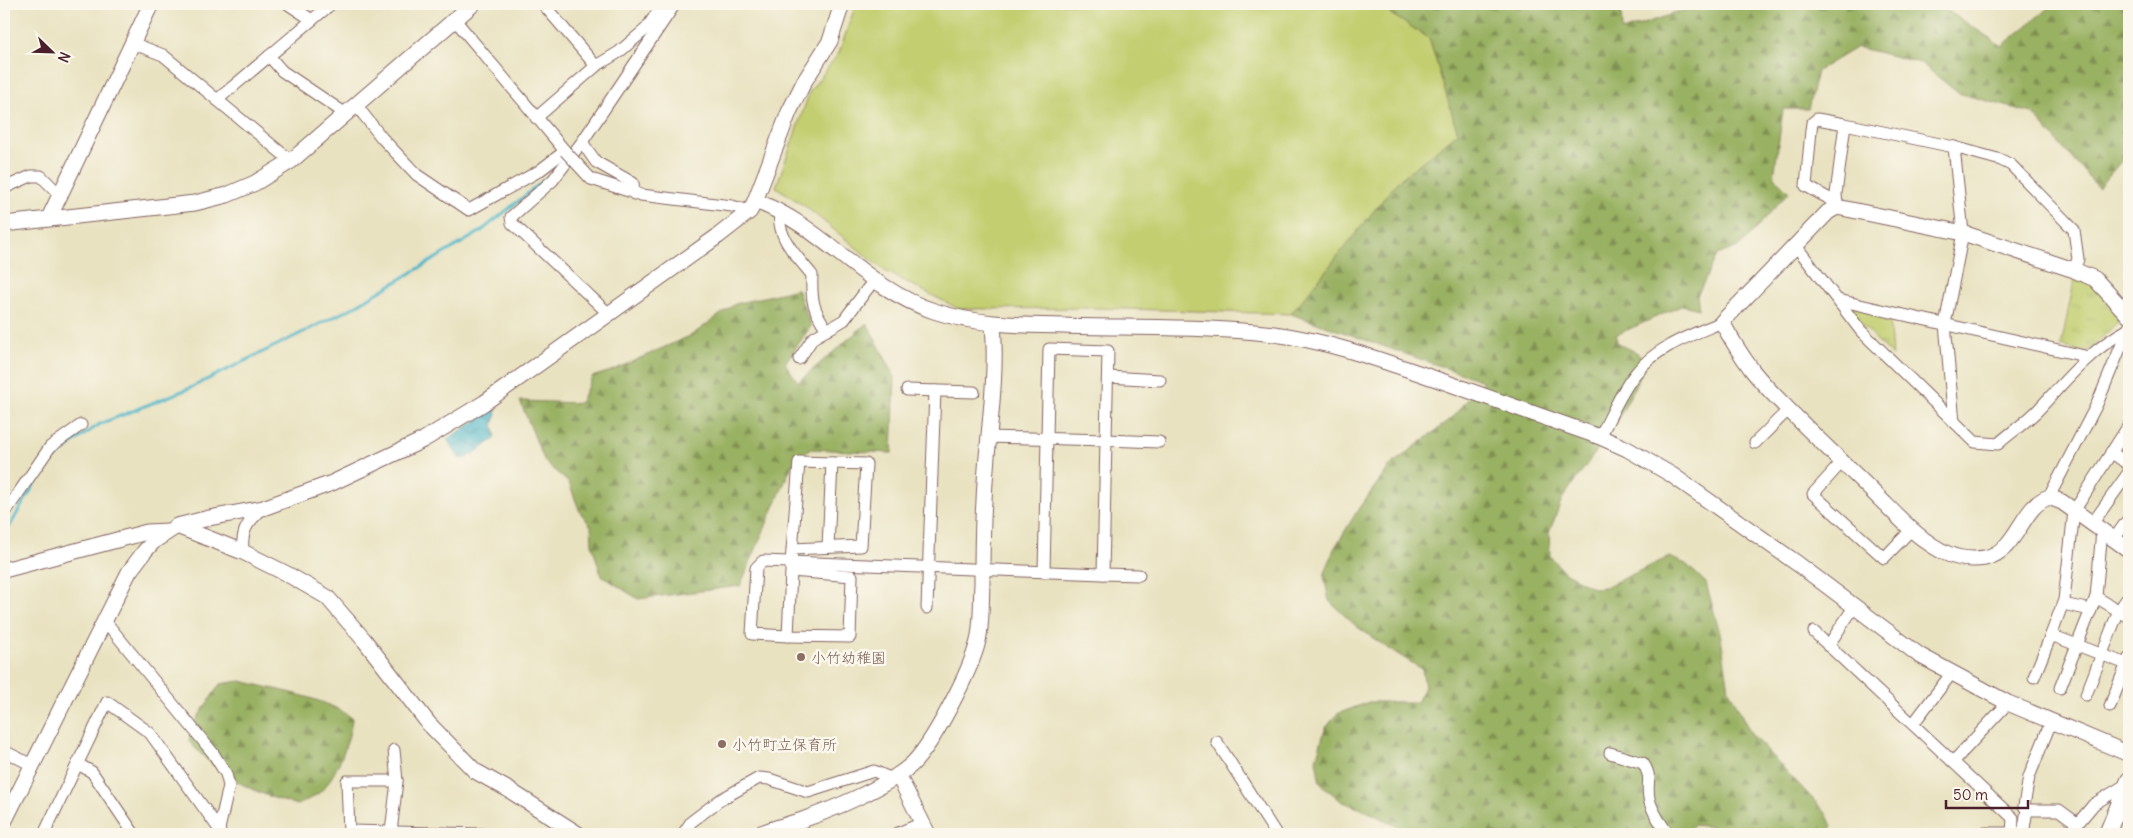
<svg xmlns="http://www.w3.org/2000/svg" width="2133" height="838" font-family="Delius,'Klee One',sans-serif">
	<defs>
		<pattern id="forest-firs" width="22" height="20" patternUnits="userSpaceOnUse" patternTransform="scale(1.25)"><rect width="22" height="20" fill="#99b162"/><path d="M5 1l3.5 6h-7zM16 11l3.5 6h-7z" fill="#7f8f51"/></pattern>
		<pattern id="park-tufts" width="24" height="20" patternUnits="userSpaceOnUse" patternTransform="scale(1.25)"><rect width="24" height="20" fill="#c2ce6f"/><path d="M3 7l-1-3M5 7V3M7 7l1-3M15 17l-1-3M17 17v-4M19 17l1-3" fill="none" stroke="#a8b060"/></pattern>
		<pattern id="water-waves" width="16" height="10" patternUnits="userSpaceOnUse" patternTransform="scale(1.25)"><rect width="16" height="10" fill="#4bb5c8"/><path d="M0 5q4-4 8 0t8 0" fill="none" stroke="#4093a3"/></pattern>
	</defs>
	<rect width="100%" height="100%" fill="#fbf7ec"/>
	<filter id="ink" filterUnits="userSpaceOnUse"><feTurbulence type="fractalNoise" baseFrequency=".02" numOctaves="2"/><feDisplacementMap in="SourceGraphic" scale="10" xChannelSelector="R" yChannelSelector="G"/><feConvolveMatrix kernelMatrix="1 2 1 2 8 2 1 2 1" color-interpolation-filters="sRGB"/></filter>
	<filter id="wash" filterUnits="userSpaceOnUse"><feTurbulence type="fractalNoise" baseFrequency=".0096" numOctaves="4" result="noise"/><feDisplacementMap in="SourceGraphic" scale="20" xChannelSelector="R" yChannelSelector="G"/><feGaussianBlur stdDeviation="1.12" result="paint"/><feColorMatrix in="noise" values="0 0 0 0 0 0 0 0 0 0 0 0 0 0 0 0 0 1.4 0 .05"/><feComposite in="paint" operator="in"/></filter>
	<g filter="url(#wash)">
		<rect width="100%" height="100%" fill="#e9e2c1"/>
		<!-- grass -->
		<path fill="#c2ce6f" stroke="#86764d" d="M856,4h519l54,34 29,95 -60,48 -107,133 -196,-6 -136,1 -74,-38 -79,-64 -30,-20 34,-96 29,-38z"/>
		<!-- forest -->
		<g fill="url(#forest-firs)" stroke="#726846">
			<path d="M1375,4h246l1,27 80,-27h235l65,42 51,-42h76v148l-31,36 -66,-75 -74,-20 -37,-30 -64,-16 -40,24 -9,38h-25l-9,68 15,15 -49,54 -23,9 -20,41 2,13 -16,-4 -67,30 1,8 19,9 7,6 1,10 -27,54 -55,77 -13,34 1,23 14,16 29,16 12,-1 64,-30 17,7 20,19 15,54 8,53 22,44 75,79 6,13 -3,8h-106l-11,-7 -19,-2 -8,9h-274l-38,-20 -32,-13 -21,-18 -4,-23 9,-31 12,-15 32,-12h48l8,-15 -3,-18 -36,-22 -30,-21 -27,-25 -5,-25 10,-27 25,-41 32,-43 61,-47 31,-37 -192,-67 107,-133 60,-48 -29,-95z"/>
			<path d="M797,289l14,37 -26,37 13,19 69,-59 28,54 -3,76 -83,-4 -17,16 -52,121 -102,13 -37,-24 -9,-31 -1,-18 -11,-14 -11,-29 -24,-21 -25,-61 60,2 12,-26 19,-6 81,-36 43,-31z"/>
			<path d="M241,681c34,9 82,15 111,37 -1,20 -17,62 -33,75 -6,4 -14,8 -21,12 -42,-10 -81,-30 -109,-64l3,-15 28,-42z"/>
		</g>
		<!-- park -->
		<g fill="url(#park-tufts)" stroke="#86764d">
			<path d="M2075,277l15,5 29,32 -2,9 -26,26 -7,3 -23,-6z"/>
			<path d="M1851,305l38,9 3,42 -43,-45z"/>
			<path d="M2129,796v38h-15z"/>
		</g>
		<!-- water -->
		<path fill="url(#water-waves)" stroke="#4a6a7a" d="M495,409l2,5 -4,10 3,14 -29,20h-8l-12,-19z"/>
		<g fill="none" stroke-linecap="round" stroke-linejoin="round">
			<!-- stream -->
			<path stroke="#4bb5c8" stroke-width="3" d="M4,536l31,-53 20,-25 23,-19 22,-15 90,-36 162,-80 128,-76 68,-55"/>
		</g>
	</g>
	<g filter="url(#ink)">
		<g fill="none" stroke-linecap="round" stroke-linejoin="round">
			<defs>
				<g id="street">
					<path d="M288,4l24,16"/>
					<path d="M543,4l53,62"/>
					<path d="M132,43l31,12 128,106"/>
					<path d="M269,56l13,15 64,43"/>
					<path d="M217,100l114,-96"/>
					<path d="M356,105l26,33 35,37 52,35 70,-39 26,-20 -110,-131"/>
					<path d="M536,118l60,-52 23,-14 27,-23 17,-25"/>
					<path d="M582,142l93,-138"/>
					<path d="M579,166l12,13 50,16 91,11 18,5"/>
					<path d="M4,188l27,-12h10l20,20"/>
					<path d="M1837,207l-1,-13 9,-70 109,23 47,13 10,5 63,65 4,29 -4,11"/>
					<path d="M1837,207l-9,-9 -22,-12 5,-56 1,-7 5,-4 28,5"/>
					<path d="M780,212c-4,25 17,44 32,63 -1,26 1,34 15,55"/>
					<path d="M1796,246l65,85 114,111 23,2c13,-12 29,-22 41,-35 27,-29 52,-60 88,-79"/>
					<path d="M1838,300l251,57"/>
					<path d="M609,314l-97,-91 -1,-6 42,-37 29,-38 14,20 37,21 1,11"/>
					<path d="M799,359l14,-21 31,-18 30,-40"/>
					<path d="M1108,377l52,3"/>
					<path d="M907,390l67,2"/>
					<path d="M1954,422l-9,-98 18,-91 -9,-86"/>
					<path d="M2129,425l-55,86 -10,89 -13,35 78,30"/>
					<path d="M1600,437c11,-21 21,-46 36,-64 21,-27 56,-38 86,-51"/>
					<path d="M1755,443l34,-34"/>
					<path d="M2111,452l18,13"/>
					<path d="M1842,462l-29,32 71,64 28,-29"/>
					<path d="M2049,497l48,-93 32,-77"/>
					<path d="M4,514l46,-67 31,-22"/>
					<path d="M2092,524l37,-52"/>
					<path d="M2114,539l15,-21"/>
					<path d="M828,547l4,-84"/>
					<path d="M243,552c-2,-22 4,-29 20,-44"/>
					<path d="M791,571l61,5 -2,61 -62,-1 3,-65v-8l8,-101 67,2 -5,82 -69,3"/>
					<path d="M1044,572l5,-223 59,2 -2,89 53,2"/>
					<path d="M1103,574l36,1"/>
					<path d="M2096,597l33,20"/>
					<path d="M2063,604l28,6"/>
					<path d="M927,608l8,-217"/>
					<path d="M105,621l108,132 13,21 3,12 -10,43 1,3"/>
					<path d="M1814,632l199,186 -1,15"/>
					<path d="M788,636l-36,-2 4,-66 7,-7 340,13 3,-134 -118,-3"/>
					<path d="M1828,646l26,-39"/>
					<path d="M2034,677l17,-42"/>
					<path d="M2060,688l36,-91 6,-67"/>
					<path d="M2086,695l33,-85 10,-14"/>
					<path d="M2110,706l19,-48"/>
					<path d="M1913,724l38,-50"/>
					<path d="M1217,742l59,92"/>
					<path d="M394,750l3,31"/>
					<path d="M4,751l28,14"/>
					<path d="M1610,753l33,10c10,16 3,19 6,35 2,13 12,25 19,36"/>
					<path d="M1953,762l55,-59"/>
					<path d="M78,764l14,8 42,62"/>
					<path d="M2027,810l-3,-4 5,-29 22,-55"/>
					<path d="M349,831l-2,-50h50l-6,51"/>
					<path d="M1985,833h34"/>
					<path d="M44,834l63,-132 43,31 69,96"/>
					<path d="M348,834l1,-3 133,3"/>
					<path d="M683,834l8,-12 29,-22 39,-22 10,1 39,13 66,-21 18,8"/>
					<path d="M896,834l26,-11"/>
					<path d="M2023,834l4,-24h32l19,14"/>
					<path d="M2069,834l25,-30 33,-20"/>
				</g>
				<g id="secondary">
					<path d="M755,201c67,24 110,88 179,110 42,14 85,14 129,15 71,2 141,0 211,8 56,7 112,28 165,46 54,19 107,38 161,57l27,12 45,26 126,89 121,91 89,48 121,51"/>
					<path d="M49,218l102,-214"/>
					<path d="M4,224l191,-21 32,-8 28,-12 36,-22 182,-157"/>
					<path d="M2129,316l-34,-37 -21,-9 -111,-37 -126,-26 -9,5 -106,110c9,17 19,33 30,48 14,18 31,34 47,50 25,25 51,49 76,74 22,21 45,48 73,60 12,5 24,6 37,4 33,-7 36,-52 64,-61l13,5 67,48"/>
					<path d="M177,526l66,26 44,22 40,23 38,44 64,83 46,47 34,19 69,44"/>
					<path d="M4,570l143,-38 21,-1"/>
					<path d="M898,775l30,59"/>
					<path d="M4,822l125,-250 15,-20 10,-11 23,-15 32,-8 54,-10 69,-25 91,-43 61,-37 234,-167 32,-25 5,-10 34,-89 15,-30 26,-41 12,-37"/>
					<path d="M759,834c14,-6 28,-9 43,-14 32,-11 82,-32 108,-54 22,-19 61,-96 68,-125 4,-18 3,-38 4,-57 0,-27 0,-55 2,-83 2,-59 14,-118 9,-177"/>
				</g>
				<path id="primary" d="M2107,834l22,-54"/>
			</defs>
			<!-- street casing -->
			<use href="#street" stroke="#826360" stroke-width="13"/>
			<!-- secondary casing -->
			<use href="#secondary" stroke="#826360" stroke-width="17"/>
			<!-- primary casing -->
			<use href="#primary" stroke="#826360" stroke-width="18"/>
			<!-- street -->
			<use href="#street" stroke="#fff" stroke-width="11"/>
			<!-- secondary -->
			<use href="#secondary" stroke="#fff" stroke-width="15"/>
			<!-- primary -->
			<use href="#primary" stroke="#fff" stroke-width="16"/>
			<defs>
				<path id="street-bridge" d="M565,151l14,15"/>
			</defs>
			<!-- street-bridge casing -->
			<use href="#street-bridge" stroke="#826360" stroke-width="13" stroke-linecap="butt"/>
			<!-- street-bridge -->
			<use href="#street-bridge" stroke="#fff" stroke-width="11"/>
		</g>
	</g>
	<!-- markers -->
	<g fill="#8d6e63" stroke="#fbf7ec" stroke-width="2">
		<circle cx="801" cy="657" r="5"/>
		<circle cx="722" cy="744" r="5"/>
	</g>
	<g text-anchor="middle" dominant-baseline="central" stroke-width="5" stroke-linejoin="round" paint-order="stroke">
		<!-- education labels -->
		<g font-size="15" fill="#785e54" stroke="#fbf7ec" text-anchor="start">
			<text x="811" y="657">小竹幼稚園</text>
			<text x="732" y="744">小竹町立保育所</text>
		</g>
	</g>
	<!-- margin -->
	<rect width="2133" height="838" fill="none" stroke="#fbf7ec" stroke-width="20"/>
	<!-- north arrow -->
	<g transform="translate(52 52) rotate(113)" stroke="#fbf7ec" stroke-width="4" paint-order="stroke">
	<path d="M0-4L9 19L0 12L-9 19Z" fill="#4a1f2b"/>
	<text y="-8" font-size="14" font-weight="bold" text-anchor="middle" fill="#4a1f2b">N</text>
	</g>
	<!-- scale -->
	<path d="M1946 800v8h82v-8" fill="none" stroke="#4a1f2b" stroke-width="2.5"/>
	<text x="1953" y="800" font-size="15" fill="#4a1f2b" stroke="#fbf7ec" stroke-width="4" paint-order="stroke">50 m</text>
</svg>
